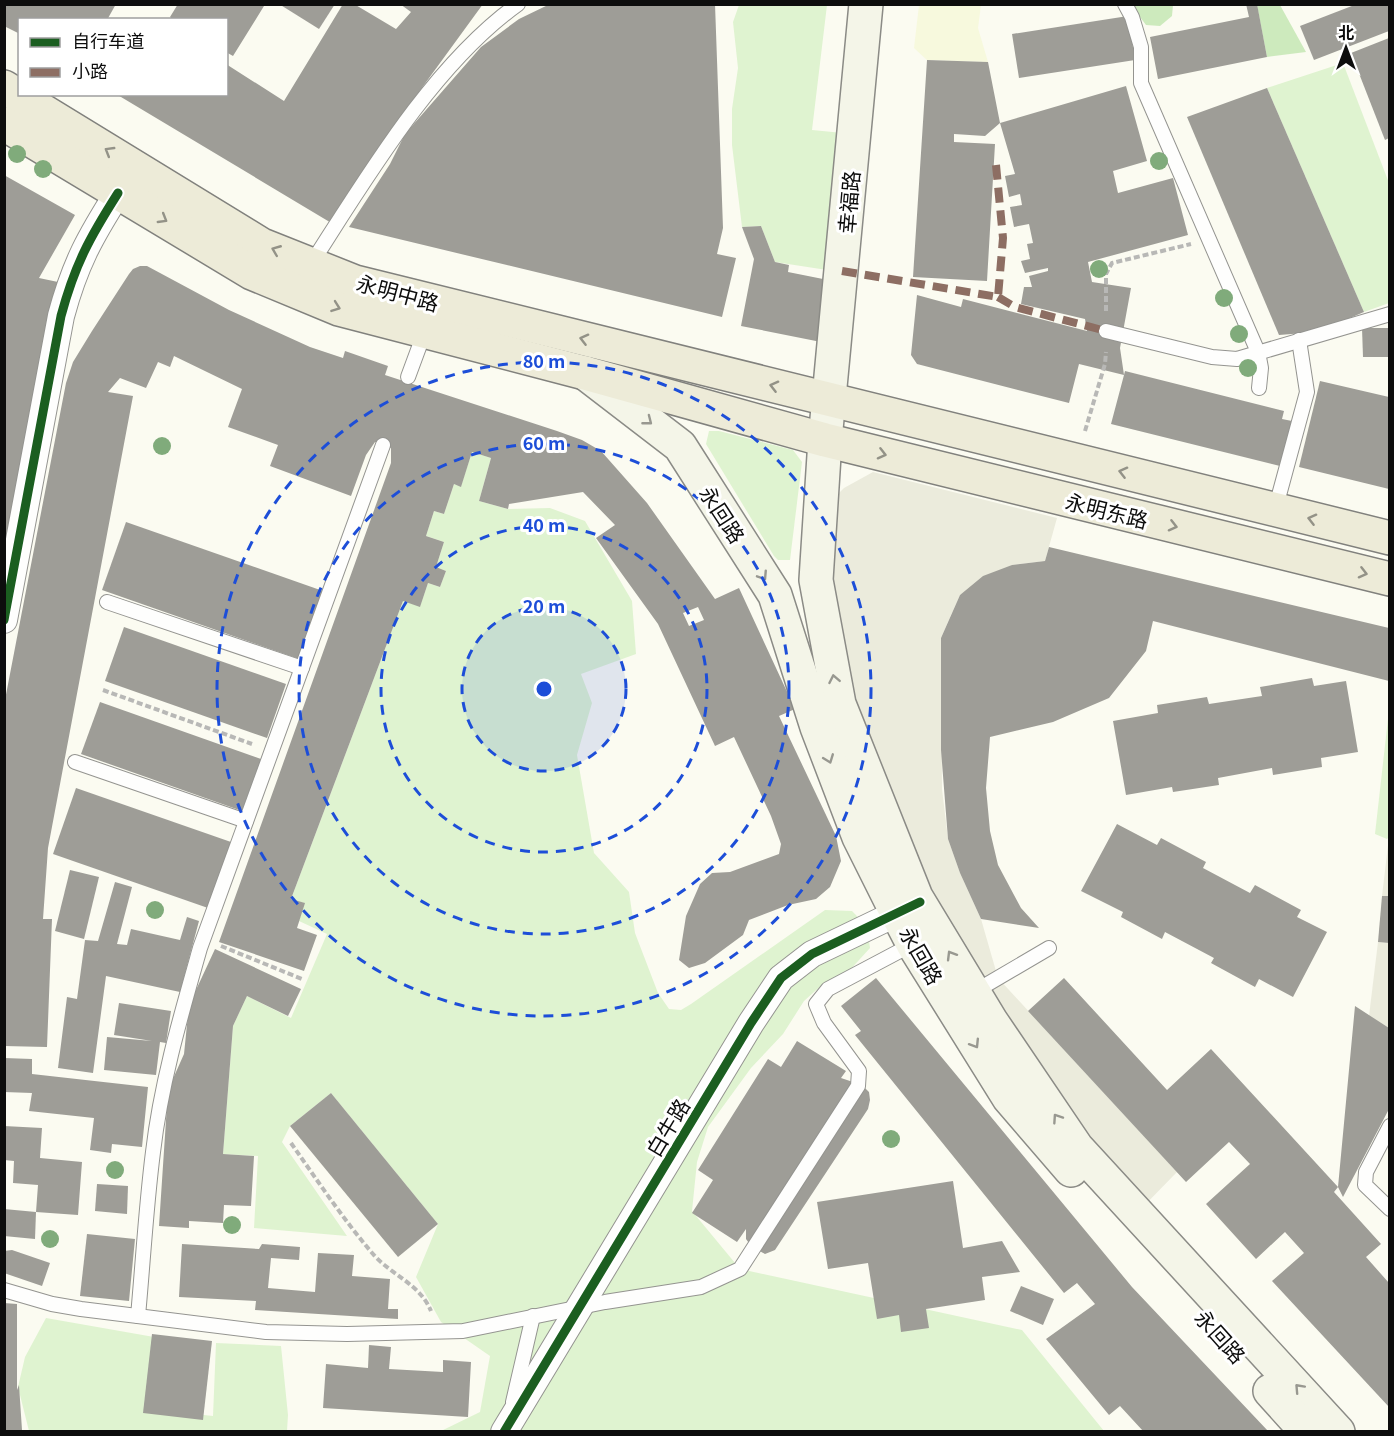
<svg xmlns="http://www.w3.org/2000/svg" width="1394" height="1436" font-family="Georgia,'Noto Sans SC',serif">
	<rect width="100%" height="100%" fill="#fbfbf1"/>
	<!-- farmland -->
	<path fill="#f7f9dd" d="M919,5h62l-3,23 10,34 -61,-2 -13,-12z"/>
	<!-- green -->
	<g fill="#dff3d0">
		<path d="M739,5h88l-15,125 31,3 -16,137 -52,-8 -14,-36 -19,1 -10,-82v-36l6,-41 -5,-46z"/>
		<path d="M1343,63l46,120v120l-25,9 -97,-224z"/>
		<path d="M709,431h10l74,19 9,12 -12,98h-12l-4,-4 -68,-112z"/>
		<path d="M472,452l19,6 -12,43 29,8 42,-1 35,13 47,80 4,53 -55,20 11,29 -15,52 17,98 35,39 6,41 23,60 11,16 12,1 10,-6 134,-94 27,1c12,12 16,20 18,37l-21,23 -26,13 -19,17 -21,33 -32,34 -43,59 -11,35 -5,49 48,58 282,61 82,101h-663l39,-19 10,-56 -49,-34 -25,-45 22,-53 -107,-131 -41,33 -8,16 65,94 -93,-8 4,-72 -35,-2 10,-128 14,-30 44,22 36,-84 -28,-13 5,-18 -13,-4 112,-298 17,5 8,-23 12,4 6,-16 -10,-4 8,-25 -18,-6 8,-25 10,3 10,-30 7,2z"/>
		<path d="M1389,710v127l-2,2 -12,-5z"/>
		<path d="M46,1318l108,19 -4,72 63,7 3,-73 65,3 7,69 -1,16h-258l-11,-44 7,-30z"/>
	</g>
	<!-- forest -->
	<g fill="#cdeabd">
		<path d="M1131,5h42l-1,11 -12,10 -14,-1z"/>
		<path d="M1257,5h23l26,47 -39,5z"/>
	</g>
	<!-- plaza -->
	<g fill="#ebebdc">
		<path d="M873,472l184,46 -12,43 -33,4 -52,30 -9,20 -10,23 1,151 6,50 12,34 21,46 17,59 179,194 -40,41 -221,-316 -91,-273 11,-128 8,-8z"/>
		<path d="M1389,837v59h-7z"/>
		<path d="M1378,942l11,1v85l-20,-12z"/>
	</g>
	<!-- building -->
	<g fill="#9e9d97" fill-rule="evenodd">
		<path d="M4,4h112l-9,16h-87v14l-16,-8z"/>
		<path d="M178,4h84l2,2 -31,50 -7,-4v-32h-53l-3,-3z"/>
		<path d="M279,4h56l-16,25z"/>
		<path d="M343,4h11l42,25 15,-17 -11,-8h83l-78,107 -72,113 -217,-130h110v-30l58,37z"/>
		<path d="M550,4h165l8,224 -6,26 19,4 -14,59 -373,-90 41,-63 15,-30 76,-87 38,-28z"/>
		<path d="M1246,4h11l10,53 -109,22 -8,-42 99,-20z"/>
		<path d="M1357,4h32v27l-75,29 -14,-34z"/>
		<path d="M1128,16l7,44 -116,18 -7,-44z"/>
		<path d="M1389,38v100l-4,2 -34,-87z"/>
		<path d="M927,60l61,2 12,61 -15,13 -31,-2v8l41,2 -8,137 -74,-4z"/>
		<path d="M1126,86l21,75 -34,10 5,22 55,-15 15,57 -100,27 4,20 39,6 -11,60 4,27 1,-4 159,40 -2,8 10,2 -12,45 -169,-42 13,-49 -45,-11 -10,39 -152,-39 -6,-9 6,-60 44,12 2,-8 124,32 -2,-12 -64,-15 3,-17h8l-3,-11 19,-5v-3l-23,5 -4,-12 9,-2 -3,-15 6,-1 -4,-19 -15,3 -4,-20 12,-2 -2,-11 -11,3 -4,-21 10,-2 -15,-51z"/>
		<path d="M1267,88l97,224 -47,20 -38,3 -92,-218z"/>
		<path d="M4,175l71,40 -36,63 19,4 -52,262z"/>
		<path d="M761,226l14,36 14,3 -1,7 45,9 -12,61 -80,-16 13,-67 -12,-32z"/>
		<path d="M140,266h7l82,44 81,37 33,11 2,-7 43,15 -3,9 172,56 25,9 19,11 46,52 68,96 24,-11 56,121 -16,7 57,120 5,25 -11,26 -14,12 -28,6 -39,15 -6,15 -38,28 -16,5 -10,-8 7,-44 14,-32 12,-11 18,-1 49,-18 2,-10 -10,-28 -37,-79 -19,9 -57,-122 -62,-86 19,-13 -32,-33 -74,12 -1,5 -29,-8 12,-43 -19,-6 -11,35 -7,-3 -10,30 -10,-3 -8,25 18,6 -8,25 10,4 -6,16 -12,-4 -8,24 -17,-6 -112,298 14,4 -8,25 20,7 -13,36 -85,-29 172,-479v-15l-16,-6 -9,13 -15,41 -81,-30 8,-21 -50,-18 14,-38 -68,-33 -4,11 -12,-5 -12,26 -26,-10 -12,14 25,4 -85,452 -5,71h9l-5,128 -43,-1v-341l62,-322 7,-21 19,-31 37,-57 4,-5zM698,607l6,13 -15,6 -6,-13z"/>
		<path d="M1362,328h27v29h-26z"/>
		<path d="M1320,381l69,16v92l-90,-22z"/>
		<path d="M126,522l197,69 -24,68 -197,-69z"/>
		<path d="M1049,547l340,81v53l-236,-60 -7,30 -37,47 -56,24 -63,15 -4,51 4,43 8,34 23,43 18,20 -58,-9 -21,-46 -12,-34 -7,-89v-112l19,-43 23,-19 29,-11 33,-4z"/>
		<path d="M124,627l162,57 -19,54 -162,-57z"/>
		<path d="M1312,678l2,8 32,-5 12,71 -37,6 1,9 -49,8 -1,-7 -54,10 1,7 -46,7 -1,-5 -46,8 -13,-74 45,-8 -1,-8 50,-8 2,7 53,-8 -2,-9z"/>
		<path d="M100,702l161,57 -19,52 -161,-57z"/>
		<path d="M76,788l155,54 -23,66 -155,-54z"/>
		<path d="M1117,824l40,21 4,-7 45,24 -3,6 47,25 5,-8 46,25 -4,7 30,15 -34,65 -34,-18 -4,8 -44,-24 3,-5 -49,-26 -3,7 -41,-22 2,-5 -42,-21z"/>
		<path d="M70,870l29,7 -15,62 -29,-8z"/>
		<path d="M115,882l17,5 -15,57 10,1 4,-16 49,11 7,-23 12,4 -19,71 -74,-16 -13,97 -35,-5 9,-71 10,2 8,-59 13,1z"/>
		<path d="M1382,896h7v47l-11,-1z"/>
		<path d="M215,949l86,40 -13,27 -41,-20 -14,30 -10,128 31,2 -3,50 -27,-1 -1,18 -34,-2v7l-30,-2 9,-136 16,-36 5,-49z"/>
		<path d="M876,978l256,309 136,144h-125l-23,-25 -11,9 -63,-76 49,-35 -18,-21 -13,10 -209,-258 6,-4 -20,-25z"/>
		<path d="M1064,978l103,112 44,-41 127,138 17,-181 34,22v81l-46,88 -5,-10 -4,5 47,52 -15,13 23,26v124l-117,-126 32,-28 -19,-21 -29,27 -50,-55 44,-40 -21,-22 -43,40 -158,-171z"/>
		<path d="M119,1003l52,8 -5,32 -6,-1 -4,33 -52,-5 3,-33 45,4 -38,-6z"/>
		<path d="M797,1041l49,30 -5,7 21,7 7,7 1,8 -2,9 -93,141 -10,4 -14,-8 -5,-7v-10l-9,13 -45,-29 21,-33 -15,-10 70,-111 13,8z"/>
		<path d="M4,1058l28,1v15l116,13 -6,60 -30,-3 -1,9 -21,-3 4,-32 -65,-7 3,-18 -28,-1z"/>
		<path d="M331,1093l107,131 -40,33 -108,-131z"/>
		<path d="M4,1126l38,2 -2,30 42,4 -4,53 -42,-3 2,-27 -25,-2 1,-22 -10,-1z"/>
		<path d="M953,1181l10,67 39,-7 18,31 -38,5 3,23 -59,9 3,19 -28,4 -2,-17 -22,4 -9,-56 -40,6 -11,-67z"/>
		<path d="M97,1184l31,2 -1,28 -32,-3z"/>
		<path d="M4,1209l32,3 -1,27 -31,-3z"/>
		<path d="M87,1234l48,5 -6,62 -49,-5z"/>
		<path d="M182,1244l77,5 3,-5 38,3 -1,13 -28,-2 -3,30 47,4 3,-39 36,2 -2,21 38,3 -2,30h10v10l-143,-9 1,-9 -77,-4z"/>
		<path d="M12,1250l38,13 -8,23 -38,-13v-22z"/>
		<path d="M1021,1286l33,13 -11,26 -33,-14z"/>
		<path d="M4,1303l13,1v86l2,-5 3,45h-18z"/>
		<path d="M152,1334l60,7 -9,79 -60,-7z"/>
		<path d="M369,1345l22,2 -2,22 54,3v-12l28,2 -3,55 -145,-9 3,-44 42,4z"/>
	</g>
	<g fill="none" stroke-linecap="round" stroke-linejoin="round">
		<defs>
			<g id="service">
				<path d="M1125,4l7,13 9,30v36l117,269 3,16 -2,20"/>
				<path d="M311,264c56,-87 122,-199 207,-260"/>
				<path d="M1106,331l106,26 25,2 153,-45"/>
				<path d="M408,377l17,-46"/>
				<path d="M1275,510l32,-118 -8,-52"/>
				<path d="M107,602l195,66"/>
				<path d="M75,762l171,59"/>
				<path d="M974,992l75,-44"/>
				<path d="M1390,1126l-24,46 -1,13 25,24"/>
				<path d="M4,1290l48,14 29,5 185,23 81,2 116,-3 142,-29 96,-15 39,-18 118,-183 1,-15 -35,-48 -8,-19 12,-15 85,-45"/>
				<path d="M138,1316c5,-54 8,-109 15,-164 8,-69 28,-137 47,-204l183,-503"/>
				<path d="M513,1402l20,-86"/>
			</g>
			<g id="minor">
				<path d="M4,620l57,-304c14,-52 29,-79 57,-123"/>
				<path d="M504,1432l247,-409 30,-45 31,-24 102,-49"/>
			</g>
			<g id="secondary">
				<path d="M866,4l-41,436 -9,140 23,124 77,193 75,124 86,127 261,284"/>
				<path d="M585,373l95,73 95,149 42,132 42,110 38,76 16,31 96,154 62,72"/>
				<path d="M1270,1391l37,41"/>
			</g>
			<g id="primary">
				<path d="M4,87l258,158 93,37 1035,256"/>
				<path d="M4,124l248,149 87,36 246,64 240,67 565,139"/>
			</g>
		</defs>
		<!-- service casing -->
		<use href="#service" stroke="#949490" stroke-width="16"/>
		<!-- minor casing -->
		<use href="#minor" stroke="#949490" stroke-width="28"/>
		<!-- secondary casing -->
		<use href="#secondary" stroke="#8b8b86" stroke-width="36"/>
		<!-- primary casing -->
		<use href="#primary" stroke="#81817d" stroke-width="36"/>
		<!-- path -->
		<g stroke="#b8b8b6" stroke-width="4" stroke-dasharray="6 3" stroke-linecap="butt">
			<path d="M1106,311v-37l6,-11 79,-19"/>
			<path d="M1085,431l20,-67 1,-12"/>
			<path d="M103,690l149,54"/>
			<path d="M221,946l81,33"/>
			<path d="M291,1143c26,37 52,76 82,111 18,21 47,30 58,57"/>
		</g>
		<!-- service -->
		<use href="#service" stroke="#fefefd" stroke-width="14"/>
		<!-- minor -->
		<use href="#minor" stroke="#fefefd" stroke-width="26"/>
		<!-- secondary -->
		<use href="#secondary" stroke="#f4f5e8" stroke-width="33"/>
		<!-- primary -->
		<use href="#primary" stroke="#edebd8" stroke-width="33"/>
		<!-- quiet -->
		<g stroke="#8d6e63" stroke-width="8" stroke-dasharray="15 8" stroke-linecap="butt">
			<path d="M842,271l156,26 5,-59 -7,-73"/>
			<path d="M998,297l17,10 91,24"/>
		</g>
		<defs>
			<g id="cycleway">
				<path d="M4,620l57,-304c14,-52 29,-79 57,-123"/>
				<path d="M504,1432l247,-409 30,-45 31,-24 108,-52"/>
			</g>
		</defs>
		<!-- cycleway casing -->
		<use href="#cycleway" stroke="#fff" stroke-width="13"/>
		<!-- cycleway -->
		<use href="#cycleway" stroke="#1b5e20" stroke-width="9"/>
	</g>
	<!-- trees -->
	<g fill="#80ab7b">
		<circle cx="17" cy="154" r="9"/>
		<circle cx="1159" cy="161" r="9"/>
		<circle cx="43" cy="169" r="9"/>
		<circle cx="1099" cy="269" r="9"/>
		<circle cx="1224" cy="298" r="9"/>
		<circle cx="1239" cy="334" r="9"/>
		<circle cx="1248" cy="368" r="9"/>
		<circle cx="162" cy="446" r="9"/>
		<circle cx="155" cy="910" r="9"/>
		<circle cx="891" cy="1139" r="9"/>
		<circle cx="115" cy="1170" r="9"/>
		<circle cx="232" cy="1225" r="9"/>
		<circle cx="50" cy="1239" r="9"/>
	</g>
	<!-- one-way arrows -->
	<defs><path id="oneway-chevron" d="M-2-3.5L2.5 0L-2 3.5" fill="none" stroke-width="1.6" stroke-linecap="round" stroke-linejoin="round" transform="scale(1.5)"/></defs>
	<g stroke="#939287">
		<use href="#oneway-chevron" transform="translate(109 151) rotate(-149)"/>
		<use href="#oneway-chevron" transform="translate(163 219) rotate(31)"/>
		<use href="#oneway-chevron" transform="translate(276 250) rotate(-158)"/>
		<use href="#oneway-chevron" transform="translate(336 307) rotate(20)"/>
		<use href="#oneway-chevron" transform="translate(584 339) rotate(-166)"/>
		<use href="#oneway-chevron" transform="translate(774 386) rotate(-166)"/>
		<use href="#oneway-chevron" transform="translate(882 454) rotate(14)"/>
		<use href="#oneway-chevron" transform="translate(1123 472) rotate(-166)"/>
		<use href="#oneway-chevron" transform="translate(1312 519) rotate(-166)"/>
		<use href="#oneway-chevron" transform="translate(1173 526) rotate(14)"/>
		<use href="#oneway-chevron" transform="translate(1363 573) rotate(14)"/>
	</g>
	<g stroke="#989890">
		<use href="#oneway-chevron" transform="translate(648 421) rotate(38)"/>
		<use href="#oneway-chevron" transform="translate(763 576) rotate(57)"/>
		<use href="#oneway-chevron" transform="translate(834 679) rotate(-101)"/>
		<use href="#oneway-chevron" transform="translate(829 759) rotate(69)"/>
		<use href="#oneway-chevron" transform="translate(951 955) rotate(-121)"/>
		<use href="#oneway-chevron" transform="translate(975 1044) rotate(58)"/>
		<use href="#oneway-chevron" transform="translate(1057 1118) rotate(-124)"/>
		<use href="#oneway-chevron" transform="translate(1299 1388) rotate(-133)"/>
	</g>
	<!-- distance rings -->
	<circle cx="544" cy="689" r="82" fill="#1d4ed8" fill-opacity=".12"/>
	<g fill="none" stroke="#1d4ed8" stroke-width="3" stroke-dasharray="10 8">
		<circle cx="544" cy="689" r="82"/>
		<circle cx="544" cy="689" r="163"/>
		<circle cx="544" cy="689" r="245"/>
		<circle cx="544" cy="689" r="327"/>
	</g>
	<g text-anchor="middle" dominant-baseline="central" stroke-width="6" stroke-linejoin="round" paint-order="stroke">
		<!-- street labels -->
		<g font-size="21" fill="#0d0d0d" stroke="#fff">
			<text transform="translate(848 202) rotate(-85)">幸福路</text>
			<text transform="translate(398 292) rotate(15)">永明中路</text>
			<text transform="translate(1107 510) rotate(14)">永明东路</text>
			<text transform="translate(723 514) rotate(57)">永回路</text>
			<text transform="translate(922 955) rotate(60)">永回路</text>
			<text transform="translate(667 1127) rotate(-59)">白牛路</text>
			<text transform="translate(1221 1336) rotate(48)">永回路</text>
		</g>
	</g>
	<circle cx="544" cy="689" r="9" fill="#1d4ed8" stroke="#fff" stroke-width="3"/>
	<g font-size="18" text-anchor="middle" font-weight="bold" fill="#1d4ed8" stroke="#fff" stroke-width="6" stroke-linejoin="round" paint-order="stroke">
		<text x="544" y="368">80 m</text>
		<text x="544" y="450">60 m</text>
		<text x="544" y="532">40 m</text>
		<text x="544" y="613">20 m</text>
	</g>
	<!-- border -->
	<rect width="1394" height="1436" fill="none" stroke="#0d0d0d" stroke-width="12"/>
	<!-- legend -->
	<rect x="18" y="18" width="210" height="78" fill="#ffffff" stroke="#9e9e9e" stroke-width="1.5"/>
	<rect x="30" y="38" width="30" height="9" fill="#1b5e20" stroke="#9e9e9e" stroke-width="1.5"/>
	<text x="72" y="48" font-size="18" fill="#0d0d0d">自行车道</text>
	<rect x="30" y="68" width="30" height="9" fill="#8d6e63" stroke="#9e9e9e" stroke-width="1.5"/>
	<text x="72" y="78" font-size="18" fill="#0d0d0d">小路</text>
	<!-- north arrow -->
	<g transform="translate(1346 48)" stroke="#ffffff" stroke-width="4.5" paint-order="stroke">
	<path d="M0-4.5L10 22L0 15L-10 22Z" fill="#0d0d0d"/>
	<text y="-9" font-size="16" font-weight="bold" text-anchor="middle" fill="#0d0d0d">北</text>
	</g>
</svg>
